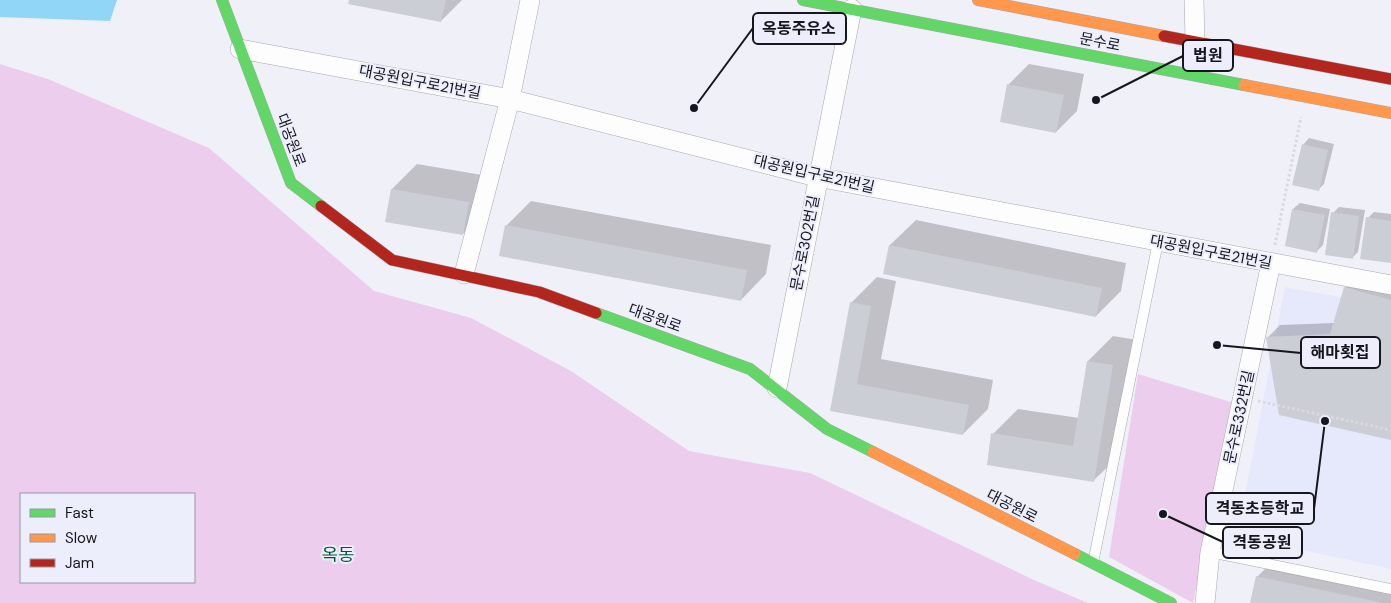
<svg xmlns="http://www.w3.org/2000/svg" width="1391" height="603" font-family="'DM Sans','Noto Sans KR',sans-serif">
	<rect width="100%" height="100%" fill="#f0f1f8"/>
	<!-- built -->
	<path fill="#e6e8fc" d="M1285,287l106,19v263l-154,-33z"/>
	<!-- green -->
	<g fill="#eccded" fill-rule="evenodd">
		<path d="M0,64l48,15 161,69 165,143 97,27 100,53 118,80 121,22 224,107 54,23h-1088zM21,494h173v88h-173z"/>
		<path d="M1138,374l96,29 -41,200 -84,-46z"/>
	</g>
	<!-- water -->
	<path fill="#92d6f7" d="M0,0h117l-7,21 -110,-4z"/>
	<!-- shadow -->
	<g fill="#0003">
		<path d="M350,0h112l-21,21z"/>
		<path d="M1029,64l55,10 -7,37 -21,21 -48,-47z"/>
		<path d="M1309,138l25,6 -10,40 -6,6 -15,-45z"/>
		<path d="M417,164l77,13 -6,32 -25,25 -76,-13 5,-32z"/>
		<path d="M531,201l240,44 -5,29 -25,26 -235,-74z"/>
		<path d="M1300,203l30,6 -7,36 -6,6 -31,-6 7,-36z"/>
		<path d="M1339,207l26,3 -7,42 -6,6 -19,-45z"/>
		<path d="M1374,212l17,2v48l-23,-44z"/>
		<path d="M916,220l210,43 -5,28 -25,25 -211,-43 5,-28z"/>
		<path d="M1357,275l34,10v154l-123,-102 12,-12 55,-2 10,-35z"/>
		<path d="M877,277l19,4 -15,78 112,21 -5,29 -25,25 -131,-24 20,-108z"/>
		<path d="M1113,336l24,4 -18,116 -26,25 -100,-47 25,-25 61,9 9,-57z"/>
		<path d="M1269,565l122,25v13h-140l6,-26z"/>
	</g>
	<!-- building -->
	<g fill="#cbced5">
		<path d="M349,0h97l-5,22 -93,-18z"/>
		<path d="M1007,84l57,11 -8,38 -56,-11z"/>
		<path d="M1302,144l26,6 -9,41 -27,-6z"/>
		<path d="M391,189l78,13 -6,33 -78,-13z"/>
		<path d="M1292,209l33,6 -8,38 -32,-7z"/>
		<path d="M1331,212l28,4 -6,43 -28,-4z"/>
		<path d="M1366,217l25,4v42l-31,-4z"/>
		<path d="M505,225l242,45 -6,31 -242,-45z"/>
		<path d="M889,245l213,43 -6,29 -213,-43z"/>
		<path d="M1344,287l47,13v140l-112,-25 -13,-78 64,-3z"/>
		<path d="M850,302l21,4 -14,78 112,21 -6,30 -133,-24z"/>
		<path d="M1087,361l26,4 -19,117 -107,-17 4,-32 82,13z"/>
		<path d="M1256,576l123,26v1h-129z"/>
	</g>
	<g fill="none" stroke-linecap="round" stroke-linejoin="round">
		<defs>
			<g id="lane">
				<path d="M1210,552l181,37"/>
				<path d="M1093,563l65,-321"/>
			</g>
			<g id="street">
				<path d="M1194,0l1,41"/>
				<path d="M240,49l270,50 307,78 574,108"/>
				<path d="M464,274l46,-175 20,-99"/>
				<path d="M777,388l75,-379"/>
				<path d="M1205,603l5,-51 61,-289"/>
			</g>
			<g id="fast">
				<path d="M222,0l69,183 30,23"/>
				<path d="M803,0l441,85"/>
				<path d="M596,313l154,56 77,60 46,23"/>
				<path d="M1075,554l96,49"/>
			</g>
			<g id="slow">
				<path d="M978,0l186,36"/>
				<path d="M1244,85l147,28"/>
				<path d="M873,452l202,102"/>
			</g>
			<g id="jam">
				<path d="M1164,36l227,43"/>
				<path d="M321,206l71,54 147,32 57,21"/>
			</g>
		</defs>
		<!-- lane casing -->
		<use href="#lane" stroke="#a6a7ae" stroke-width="11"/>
		<!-- street casing -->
		<use href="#street" stroke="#a6a7ae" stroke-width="20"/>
		<!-- fast casing -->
		<use href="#fast" stroke="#a6a7ae" stroke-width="12"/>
		<!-- slow casing -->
		<use href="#slow" stroke="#a6a7ae" stroke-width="12"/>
		<!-- jam casing -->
		<use href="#jam" stroke="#a6a7ae" stroke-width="12"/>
		<!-- path -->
		<g stroke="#dadadc" stroke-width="3" stroke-dasharray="2.5 2.5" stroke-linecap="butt">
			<path d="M1275,245l26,-128"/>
			<path d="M1258,401l133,29"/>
			<path d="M409,603h13"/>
		</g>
		<!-- lane -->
		<use href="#lane" stroke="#fdfdfe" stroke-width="10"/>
		<!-- street -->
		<use href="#street" stroke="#fdfdfe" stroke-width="19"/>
		<!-- fast -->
		<use href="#fast" stroke="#63d668" stroke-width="11"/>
		<!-- slow -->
		<use href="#slow" stroke="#ff974d" stroke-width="11"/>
		<!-- jam -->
		<use href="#jam" stroke="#b3261e" stroke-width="11"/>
	</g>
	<g text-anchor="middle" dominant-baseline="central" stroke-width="4" stroke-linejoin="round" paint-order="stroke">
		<!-- street labels -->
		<g font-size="15" fill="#15161e" stroke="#edeefc">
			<text transform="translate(1100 42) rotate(11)">문수로</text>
			<text transform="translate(420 82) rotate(11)">대공원입구로21번길</text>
			<text transform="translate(291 140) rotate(69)">대공원로</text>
			<text transform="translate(814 174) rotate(13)">대공원입구로21번길</text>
			<text transform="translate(805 243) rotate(-79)">문수로302번길</text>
			<text transform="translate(1211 252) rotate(11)">대공원입구로21번길</text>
			<text transform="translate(655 318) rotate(20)">대공원로</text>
			<text transform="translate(1239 417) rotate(-78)">문수로332번길</text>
			<text transform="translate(1012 506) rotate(27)">대공원로</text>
		</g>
		<!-- quarter labels -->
		<g font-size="18" fill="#00572f" stroke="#edeefc">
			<text x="338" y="555">옥동</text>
		</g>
	</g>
	<!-- callouts -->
	<path fill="none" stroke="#15161e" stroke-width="2" d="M694 108L753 28M1096 100L1183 56M1217 345L1301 353M1325 421L1314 509M1163 514L1223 542"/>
	<g fill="#15161e" stroke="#edeefc" stroke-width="2">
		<circle cx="694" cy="108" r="5"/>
		<circle cx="1096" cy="100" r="5"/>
		<circle cx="1217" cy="345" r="5"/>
		<circle cx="1325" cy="421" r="5"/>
		<circle cx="1163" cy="514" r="5"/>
	</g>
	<g fill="#edeefc" stroke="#15161e" stroke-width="2">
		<rect x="753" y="13" width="93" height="31" rx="5"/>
		<rect x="1183" y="40" width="50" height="31" rx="5"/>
		<rect x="1301" y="337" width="79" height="31" rx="5"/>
		<rect x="1206" y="493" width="108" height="31" rx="5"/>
		<rect x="1223" y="527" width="79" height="31" rx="5"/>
	</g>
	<g font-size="16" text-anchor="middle" font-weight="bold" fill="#15161e">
		<text x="799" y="34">옥동주유소</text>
		<text x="1208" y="61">법원</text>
		<text x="1340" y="358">해마횟집</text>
		<text x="1260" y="514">격동초등학교</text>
		<text x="1262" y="548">격동공원</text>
	</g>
	<!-- legend -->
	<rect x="20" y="493" width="175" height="90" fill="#edeefc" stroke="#9798a3"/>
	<rect x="30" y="509" width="25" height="8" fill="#63d668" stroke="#9798a3"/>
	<text x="65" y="518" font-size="15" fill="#15161e">Fast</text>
	<rect x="30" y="534" width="25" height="8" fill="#ff974d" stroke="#9798a3"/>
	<text x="65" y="543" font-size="15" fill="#15161e">Slow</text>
	<rect x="30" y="559" width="25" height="8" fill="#b3261e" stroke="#9798a3"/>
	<text x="65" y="568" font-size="15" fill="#15161e">Jam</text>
</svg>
